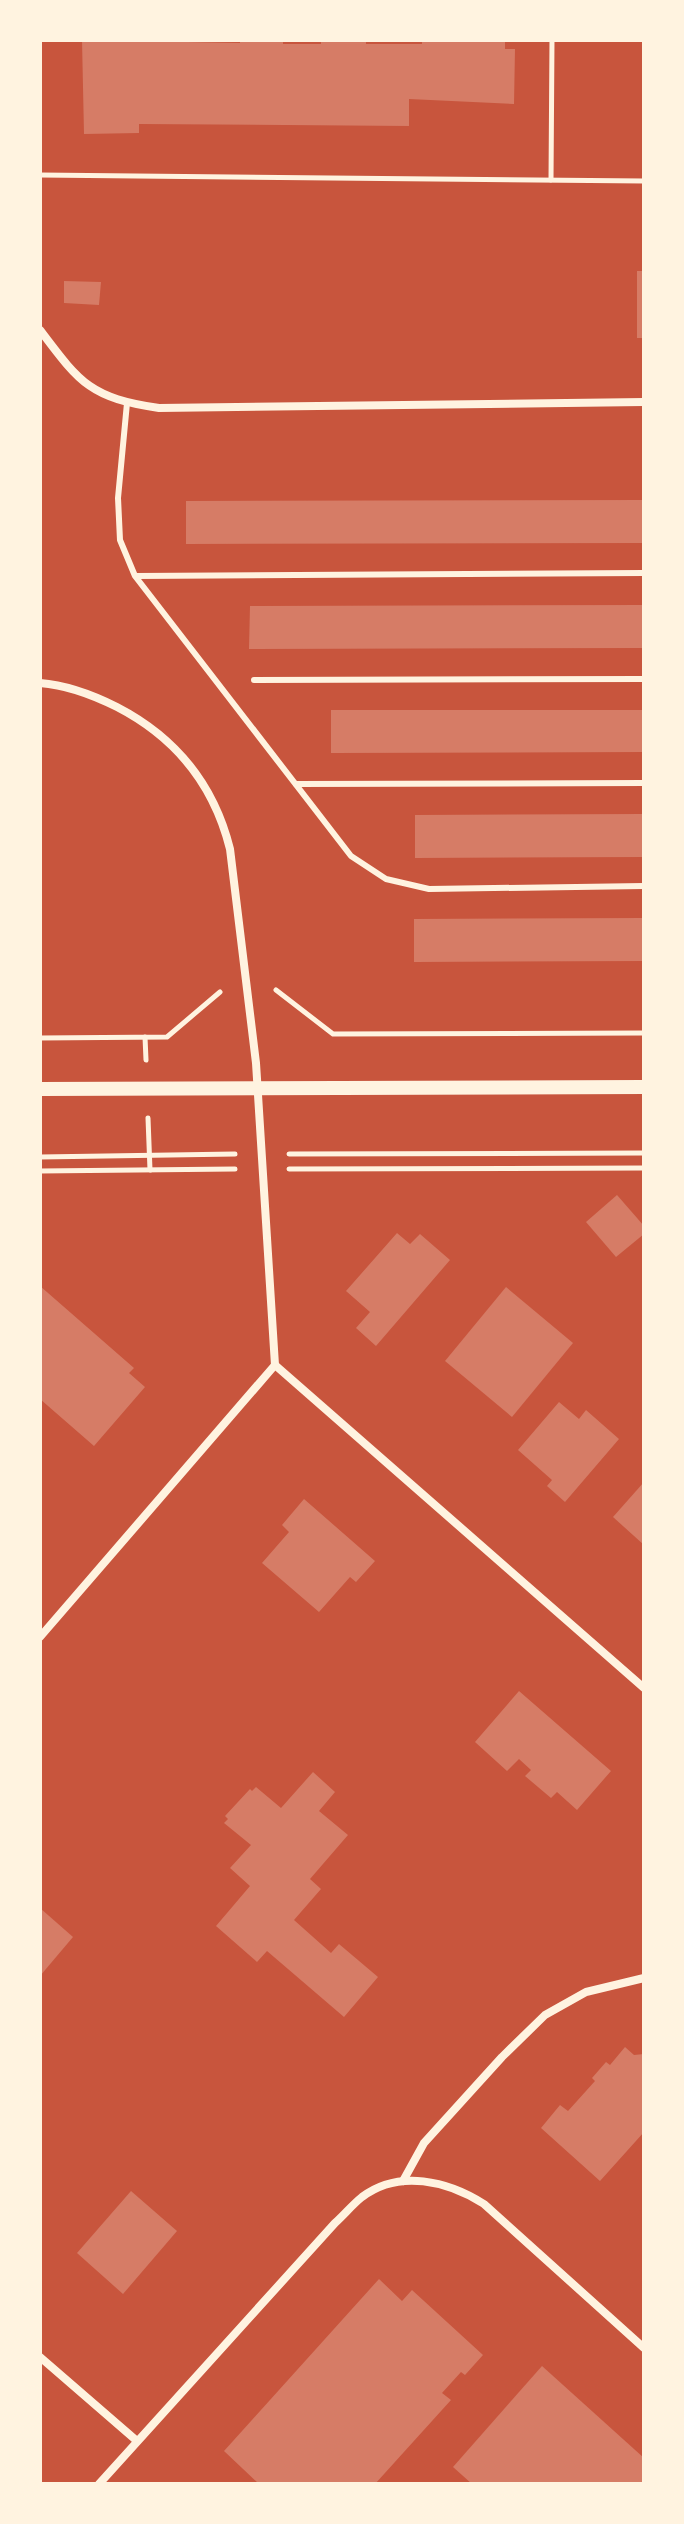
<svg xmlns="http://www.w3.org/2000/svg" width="684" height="2524" font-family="'Zilla Slab',serif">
	<rect width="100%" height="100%" fill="#c8553d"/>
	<!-- building -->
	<g fill="#d67c66">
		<path d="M82,40l158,3v-3h43v4h38v-4h45v4h56v-4h83v9h10l-1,55 -105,-5v27l-270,-2v9l-55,1z"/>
		<rect x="637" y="271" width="7" height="67"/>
		<path d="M64,281l37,1 -2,23 -35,-2z"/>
		<path d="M644,500v43l-458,1v-43z"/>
		<path d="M644,605v43l-395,1 1,-43z"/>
		<path d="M331,710h313v42l-313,1z"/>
		<path d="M644,814v43l-229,1v-43z"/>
		<path d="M644,918v43l-230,1v-43z"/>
		<path d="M617,1195l27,31v8l-28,23 -30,-35z"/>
		<path d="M397,1233l13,11 10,-10 30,26 -74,86 -20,-18 14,-16 -24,-21z"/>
		<path d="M40,1286l94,82 -5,5 16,14 -51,59 -54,-47z"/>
		<path d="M506,1287l67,56 -61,74 -67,-56z"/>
		<path d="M559,1402l20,17 7,-9 33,29 -54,63 -18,-16 5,-6 -34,-30z"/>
		<path d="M644,1482v63l-31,-28z"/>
		<path d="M304,1499l71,62 -19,21 -6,-5 -31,35 -57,-49 27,-31 -7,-7z"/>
		<path d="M519,1691l92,80 -34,39 -20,-18 -6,6 -26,-22 6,-6 -12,-11 -12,12 -32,-29z"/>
		<path d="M313,1772l22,20 -16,19 29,24 -38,44 11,10 -27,31 37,33 8,-9 39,33 -34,40 -77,-66 -10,11 -41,-36 34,-40 -20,-18 21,-23 -27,-22 4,-4 -3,-3 25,-27 2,2 4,-4 25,21z"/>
		<path d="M40,1908l33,29 -33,39z"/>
		<path d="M625,2047l9,8 10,-1v78l-44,49 -59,-53 19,-23 8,6 27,-30 -3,-3 14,-16 4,3z"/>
		<path d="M131,2191l46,40 -54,63 -46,-41z"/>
		<path d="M379,2279l23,22 10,-11 71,65 -18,20 -4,-3 -19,21 9,7 -76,84h-116l-35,-33z"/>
		<path d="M542,2366l102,92v26h-172l-19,-17z"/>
	</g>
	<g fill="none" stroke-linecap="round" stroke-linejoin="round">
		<!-- path -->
		<g stroke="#fff3e0" stroke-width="5">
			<path d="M40,175l604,6"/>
			<path d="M551,180l1,-140"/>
			<path d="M276,990l57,44 311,-1"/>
			<path d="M145,1037l1,23"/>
			<path d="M40,1038l127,-1 53,-45"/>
			<path d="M148,1118l2,52"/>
			<path d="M289,1154l355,-1"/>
			<path d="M40,1157l195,-3"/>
			<path d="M289,1169l355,-1"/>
			<path d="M40,1171l195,-2"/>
		</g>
		<!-- service -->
		<g stroke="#fff3e0" stroke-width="6">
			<path d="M127,403l-9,95 2,42 15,36 216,280 35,23 43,10 215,-3"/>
			<path d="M136,576l508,-3"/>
			<path d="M254,680l390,-1"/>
			<path d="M296,784l348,-1"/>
		</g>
		<!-- minor -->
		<g stroke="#fff3e0" stroke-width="8">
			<path d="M40,330c40,53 50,68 119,78l485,-6"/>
			<path d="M40,683c27,2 53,12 77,24 58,30 97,78 113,142l26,214 19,302 -235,272"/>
			<path d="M275,1365l369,323"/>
			<path d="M403,2181l21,-38 78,-86 43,-42 41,-23 58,-14"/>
			<path d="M40,2357l97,84"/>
			<path d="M99,2484l236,-261c9,-8 17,-18 27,-26 37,-28 86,-16 122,7l160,144"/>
		</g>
		<!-- tertiary -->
		<path stroke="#fff3e0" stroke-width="14" d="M40,1089l604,-2"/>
	</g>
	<!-- border -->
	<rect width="684" height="2524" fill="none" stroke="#fff3e0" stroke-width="84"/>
</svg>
